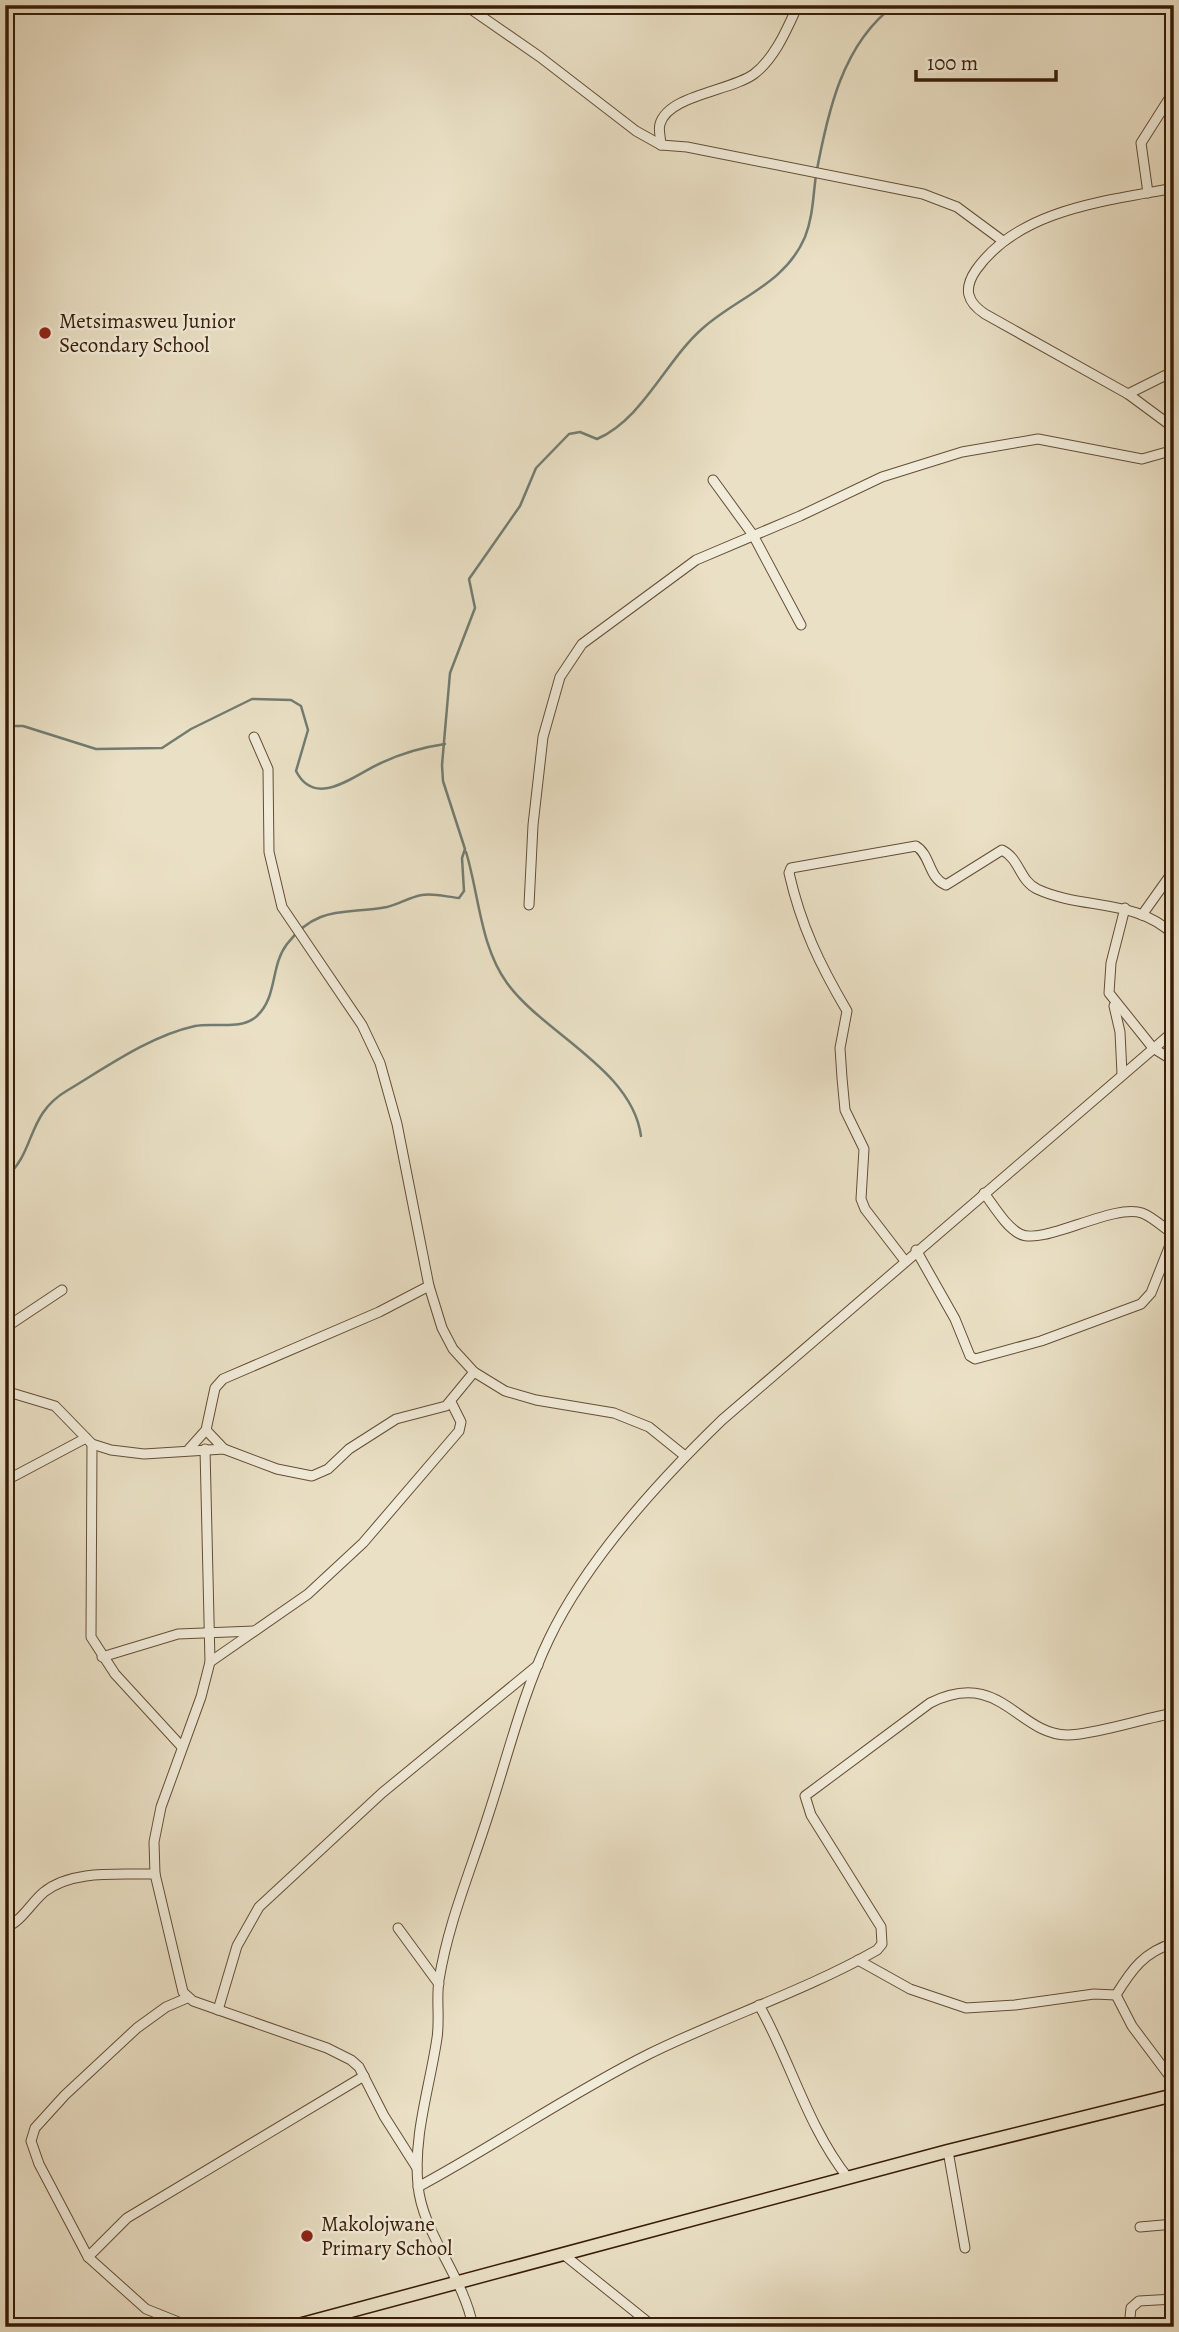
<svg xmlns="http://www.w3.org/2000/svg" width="1179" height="2332" font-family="Alegreya,serif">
	<rect width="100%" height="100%" fill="#eae0c5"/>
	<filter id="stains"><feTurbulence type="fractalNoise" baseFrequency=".00286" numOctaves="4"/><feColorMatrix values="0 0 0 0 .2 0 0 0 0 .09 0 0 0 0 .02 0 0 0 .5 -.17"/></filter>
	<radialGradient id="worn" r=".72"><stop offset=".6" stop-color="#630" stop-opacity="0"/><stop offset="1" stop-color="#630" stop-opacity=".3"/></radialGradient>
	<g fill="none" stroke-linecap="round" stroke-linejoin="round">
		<!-- stream -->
		<g stroke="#727c72" stroke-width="2.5">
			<path d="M5,726h18l73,23 66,-1 29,-19 61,-30 39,1 10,6 7,24 -12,41c20,39 59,3 85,-8 19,-9 43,-16 64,-19"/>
			<path d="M466,852c13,42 14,94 41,131 37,51 125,86 134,153"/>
			<path d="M5,1178c32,-27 20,-63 63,-88 40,-24 82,-54 127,-64 19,-4 46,5 62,-10 21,-20 13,-50 30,-72 31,-40 58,-29 100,-37 12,-3 23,-10 35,-12 12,-2 25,2 37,3l5,-7 -2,-33 3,-9 -22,-68 -1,-16 8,-92 25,-65 -6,-29 51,-73 16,-38 33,-34 11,-2 17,7c46,-20 69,-79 106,-111 35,-31 82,-44 102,-91 8,-20 8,-41 11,-62 11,-60 26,-132 79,-170"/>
		</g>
		<defs>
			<g id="minor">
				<path d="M465,5l75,52 96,74 25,14 26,2 236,47 34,13 46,34"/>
				<path d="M661,145c0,-6 -3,-15 -1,-21 8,-29 71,-33 94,-50 21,-16 33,-45 44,-69"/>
				<path d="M1174,188c-68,13 -155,21 -198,82 -13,19 -9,32 9,44l143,80 46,34"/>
				<path d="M1148,193l-7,-50 33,-52"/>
				<path d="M1128,394l46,-23"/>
				<path d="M713,480l40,55 48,90"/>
				<path d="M254,737l14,32 1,83 13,55 80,118 18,38 17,61 32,162 13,42 11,21 21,23 31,19 31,9 78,13 35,14 36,29"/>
				<path d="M529,905l4,-80 10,-88 17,-60 22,-33 114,-84 104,-44 82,-39 80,-25 76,-13 104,20 32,-9"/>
				<path d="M1125,908l-14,55 -2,30 44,55 21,13"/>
				<path d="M1142,915l32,-45"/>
				<path d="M1114,1006l6,26 2,42"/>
				<path d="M984,1193c10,13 22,34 36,41 23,12 93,-31 122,-21 11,4 22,15 32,22"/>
				<path d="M916,1250l39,69 15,37 5,3 66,-18 100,-37 10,-11 23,-58"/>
				<path d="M905,1261l-40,-52 -4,-10 3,-50 -19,-39 -3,-32 -2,-30 7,-37c-27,-46 -46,-85 -58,-138l2,-5 125,-22c15,9 12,32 30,39l56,-35c18,9 17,30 35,39 45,21 99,9 137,46"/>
				<path d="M5,1328l57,-38"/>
				<path d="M5,1391l50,15 37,38 19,6 33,4 80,-5 53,20 35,7 16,-7 21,-20 47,-30 50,-13 28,-34"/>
				<path d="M206,1430l18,19"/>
				<path d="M92,1444l-1,193 24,37 67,73"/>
				<path d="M189,1449l17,-19 9,-42 8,-9 156,-67 50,-26"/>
				<path d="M205,1449l5,213 -9,35 -40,110 -7,35 1,32 28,118 10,9 134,47 24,12 8,7 25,49 33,52"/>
				<path d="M5,1481l81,-43"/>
				<path d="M102,1657l76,-23 76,-3"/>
				<path d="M210,1662l98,-68 55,-51 96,-112 2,-9 -10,-20"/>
				<path d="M5,1928c17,-7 25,-24 39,-36 29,-23 76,-17 111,-18"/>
				<path d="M398,1928l41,56"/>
				<path d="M1174,1943c-30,9 -42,26 -58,52l16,31 42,56"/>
				<path d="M858,1960l52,29 56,19 49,-3 79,-11 22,1"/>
				<path d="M187,1998l-21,9 -29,21 -72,67 -30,33 -4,13 8,23 49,93 58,52 45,18"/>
				<path d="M759,2005c32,57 48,121 89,173"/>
				<path d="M218,2010l19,-64 22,-39 123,-114 156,-128"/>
				<path d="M948,2151l17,97"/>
				<path d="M418,2187c78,-42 151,-93 231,-133 73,-36 158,-64 228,-104l5,-6 -1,-17 -70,-112 -6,-19 125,-93c70,-35 87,31 137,32 26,0 78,-17 107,-22"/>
				<path d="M1140,2227l34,-3"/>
				<path d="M563,2254l91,73"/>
				<path d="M88,2257l39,-39 237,-142"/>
				<path d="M473,2327c-9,-50 -51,-94 -55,-142 -5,-49 12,-99 19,-147 3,-19 -1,-39 2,-58 9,-56 31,-108 48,-161 20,-60 35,-124 62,-180 38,-80 110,-158 173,-219l452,-389"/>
				<path d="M1129,2327l2,-19 8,-7 35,-2"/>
			</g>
			<path id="major" d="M291,2327l657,-176 226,-56"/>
		</defs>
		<!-- minor casing -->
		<use href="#minor" stroke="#644e36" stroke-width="11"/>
		<!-- major casing -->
		<use href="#major" stroke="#381d07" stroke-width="15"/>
		<!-- minor -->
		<use href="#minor" stroke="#f1ebd9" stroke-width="9"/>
		<!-- major -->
		<use href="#major" stroke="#eae0c5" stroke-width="12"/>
	</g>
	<!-- markers -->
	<g fill="#8f2418" stroke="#f1ebd9" stroke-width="2.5">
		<circle cx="45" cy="333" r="7"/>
		<circle cx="307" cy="2236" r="7"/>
	</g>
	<g text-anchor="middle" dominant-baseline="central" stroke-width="5" stroke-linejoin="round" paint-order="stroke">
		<!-- poi labels -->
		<g font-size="21" fill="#381d07" stroke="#f1ebd9" text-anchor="start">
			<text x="59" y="321">Metsimasweu Junior<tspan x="59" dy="24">Secondary School</tspan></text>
			<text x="321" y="2224">Makolojwane<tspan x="321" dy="24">Primary School</tspan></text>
		</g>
	</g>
	<!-- margin -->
	<rect width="1179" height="2332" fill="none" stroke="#eae0c5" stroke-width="28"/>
	<rect x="7" y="7" width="1165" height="2318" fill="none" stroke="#381d07" stroke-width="3.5"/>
	<rect x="14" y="14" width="1151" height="2304" fill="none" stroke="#381d07" stroke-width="2"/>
	<!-- scale -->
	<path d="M916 70v10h140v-10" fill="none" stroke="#381d07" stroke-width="3.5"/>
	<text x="927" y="70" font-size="21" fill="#381d07" stroke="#f1ebd9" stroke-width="5" paint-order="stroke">100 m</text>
	<rect width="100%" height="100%" filter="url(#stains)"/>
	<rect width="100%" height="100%" fill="url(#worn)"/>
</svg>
